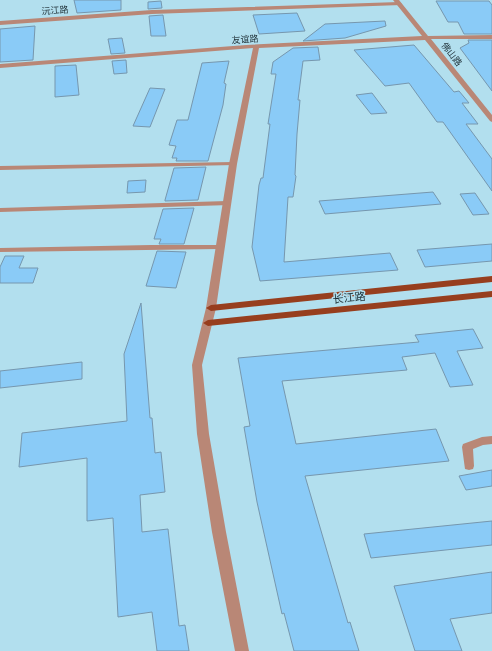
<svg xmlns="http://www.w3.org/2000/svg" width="492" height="651" font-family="'Noto Sans','Noto Sans SC',sans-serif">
	<rect width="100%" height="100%" fill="#b2dfee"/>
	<!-- building -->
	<g fill="#8acbf7" stroke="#7697ae">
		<path d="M74,0h47v10l-44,3z"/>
		<path d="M161,1l1,7 -14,1v-7z"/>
		<path d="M436,1h53l3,4v29h-28l-6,-12h-10z"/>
		<path d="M297,13l8,18 -46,3 -6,-19z"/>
		<path d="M163,15l3,21h-15l-2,-20z"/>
		<path d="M385,21l1,5 -41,12 -42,3 22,-17z"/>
		<path d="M35,26l-2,34 -33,2v-33z"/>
		<path d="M122,38l3,15 -14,1 -3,-15z"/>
		<path d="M468,40h24v51l-32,-43 9,-5z"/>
		<path d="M414,45l40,47 5,-1 10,12h-7l16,21h-12l26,35v32l-49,-69h-6l-28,-39 -24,3 -31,-36z"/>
		<path d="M318,47l2,13 -17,1 -5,39h2l-3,34 -2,41 1,1 -3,21h-5l-4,65 106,-9 8,17 -138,11 -8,-34 7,-62 2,-7h2l7,-54h-2l8,-50h-5l2,-12 20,-14z"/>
		<path d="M126,60l1,13 -13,1 -2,-13z"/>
		<path d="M229,61l-5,22 2,1 -3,21 -15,56h-32l1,-3h-5l4,-12 -7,-1 8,-25h11l14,-57z"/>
		<path d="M76,65l3,30 -24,2v-31z"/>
		<path d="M150,88l15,1 -15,38 -17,-1z"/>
		<path d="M372,93l15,20 -16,1 -15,-19z"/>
		<path d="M206,167l-8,33 -33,1v-1l9,-32z"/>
		<path d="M146,180l-1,12 -18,1 1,-12z"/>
		<path d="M433,192l8,12 -116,10 -6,-13z"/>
		<path d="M475,193l14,21 -16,1 -13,-21z"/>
		<path d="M194,208l-10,36h-25l2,-5h-7l9,-30z"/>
		<path d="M492,244v17l-67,6 -8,-17z"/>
		<path d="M157,251l29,1 -10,36 -30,-2z"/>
		<path d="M5,256h19l-5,12h19l-5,15h-33v-16z"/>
		<path d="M141,303l9,115h2l3,35 6,-1 4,40 -25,3 2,37 26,-3 11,97 6,-1 4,26h-32l-5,-39 -34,5 -5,-99 -26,3v-63l-68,9 3,-34 105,-12 -3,-67z"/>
		<path d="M473,329l10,19 -26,3 16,34 -23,2 -15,-34 -33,4 5,13 -125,11 14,63 140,-15 13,32 -144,15 43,147 2,-1 9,29h-65l-10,-38 -2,1 -25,-112 -13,-75 6,-1 -12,-68 181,-16 -4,-7z"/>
		<path d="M82,362v17l-82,9v-17z"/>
		<path d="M492,470v16l-26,4 -7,-14z"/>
		<path d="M492,521v24l-121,13 -7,-24z"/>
		<path d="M492,572v41l-42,6 12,32h-47l-21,-65z"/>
	</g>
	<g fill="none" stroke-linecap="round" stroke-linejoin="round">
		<!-- service -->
		<g fill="#b98776" fill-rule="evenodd">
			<path d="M233,162l2,1v2l-235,5v-4z"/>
			<path d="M227,201l4,2 -1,2 -230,7v-4z"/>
			<path d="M151,245h68l4,2 -4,2 -219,3v-4z"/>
			<path d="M492,436v8l-9,1 -10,4 1,17 -1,3 -4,1 -4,-1 -3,-22 1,-3 19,-7z"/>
		</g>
		<!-- minor -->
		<path fill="#b98776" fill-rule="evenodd" d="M399,2l3,2 -1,1 -249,9 -152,11v-4l152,-11z"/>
		<!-- tertiary -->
		<path fill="#b98776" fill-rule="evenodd" d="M393,0h6l29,36 64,-1v4h-61l61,76v7l-2,-1 -65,-81 -166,8 -22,116 -21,144 -14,57 7,69 17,98 23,119h-14l-23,-119 -15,-98 -5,-69 14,-57 23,-144 24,-116 -253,20v-4l246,-19 176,-9z"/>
		<!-- primary -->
		<g fill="#973e1e" fill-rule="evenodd">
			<path d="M492,276v6l-281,29 -5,-3 5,-3z"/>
			<path d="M492,291v6l-284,29 -5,-3 5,-3z"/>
		</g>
	</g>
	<g text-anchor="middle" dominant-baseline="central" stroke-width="3" stroke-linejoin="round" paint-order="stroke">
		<!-- far-street labels -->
		<g font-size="9" fill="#1d2e34" stroke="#b2dfee">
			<text transform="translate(55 10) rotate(-4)">沅江路</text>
			<text transform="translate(245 39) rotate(-4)">友谊路</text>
			<text transform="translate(452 54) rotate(52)">佛山路</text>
		</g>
		<!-- street labels -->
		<g font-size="11" fill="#1d2e34" stroke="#b2dfee">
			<text transform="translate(349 297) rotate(-6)">长江路</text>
		</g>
	</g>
</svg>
